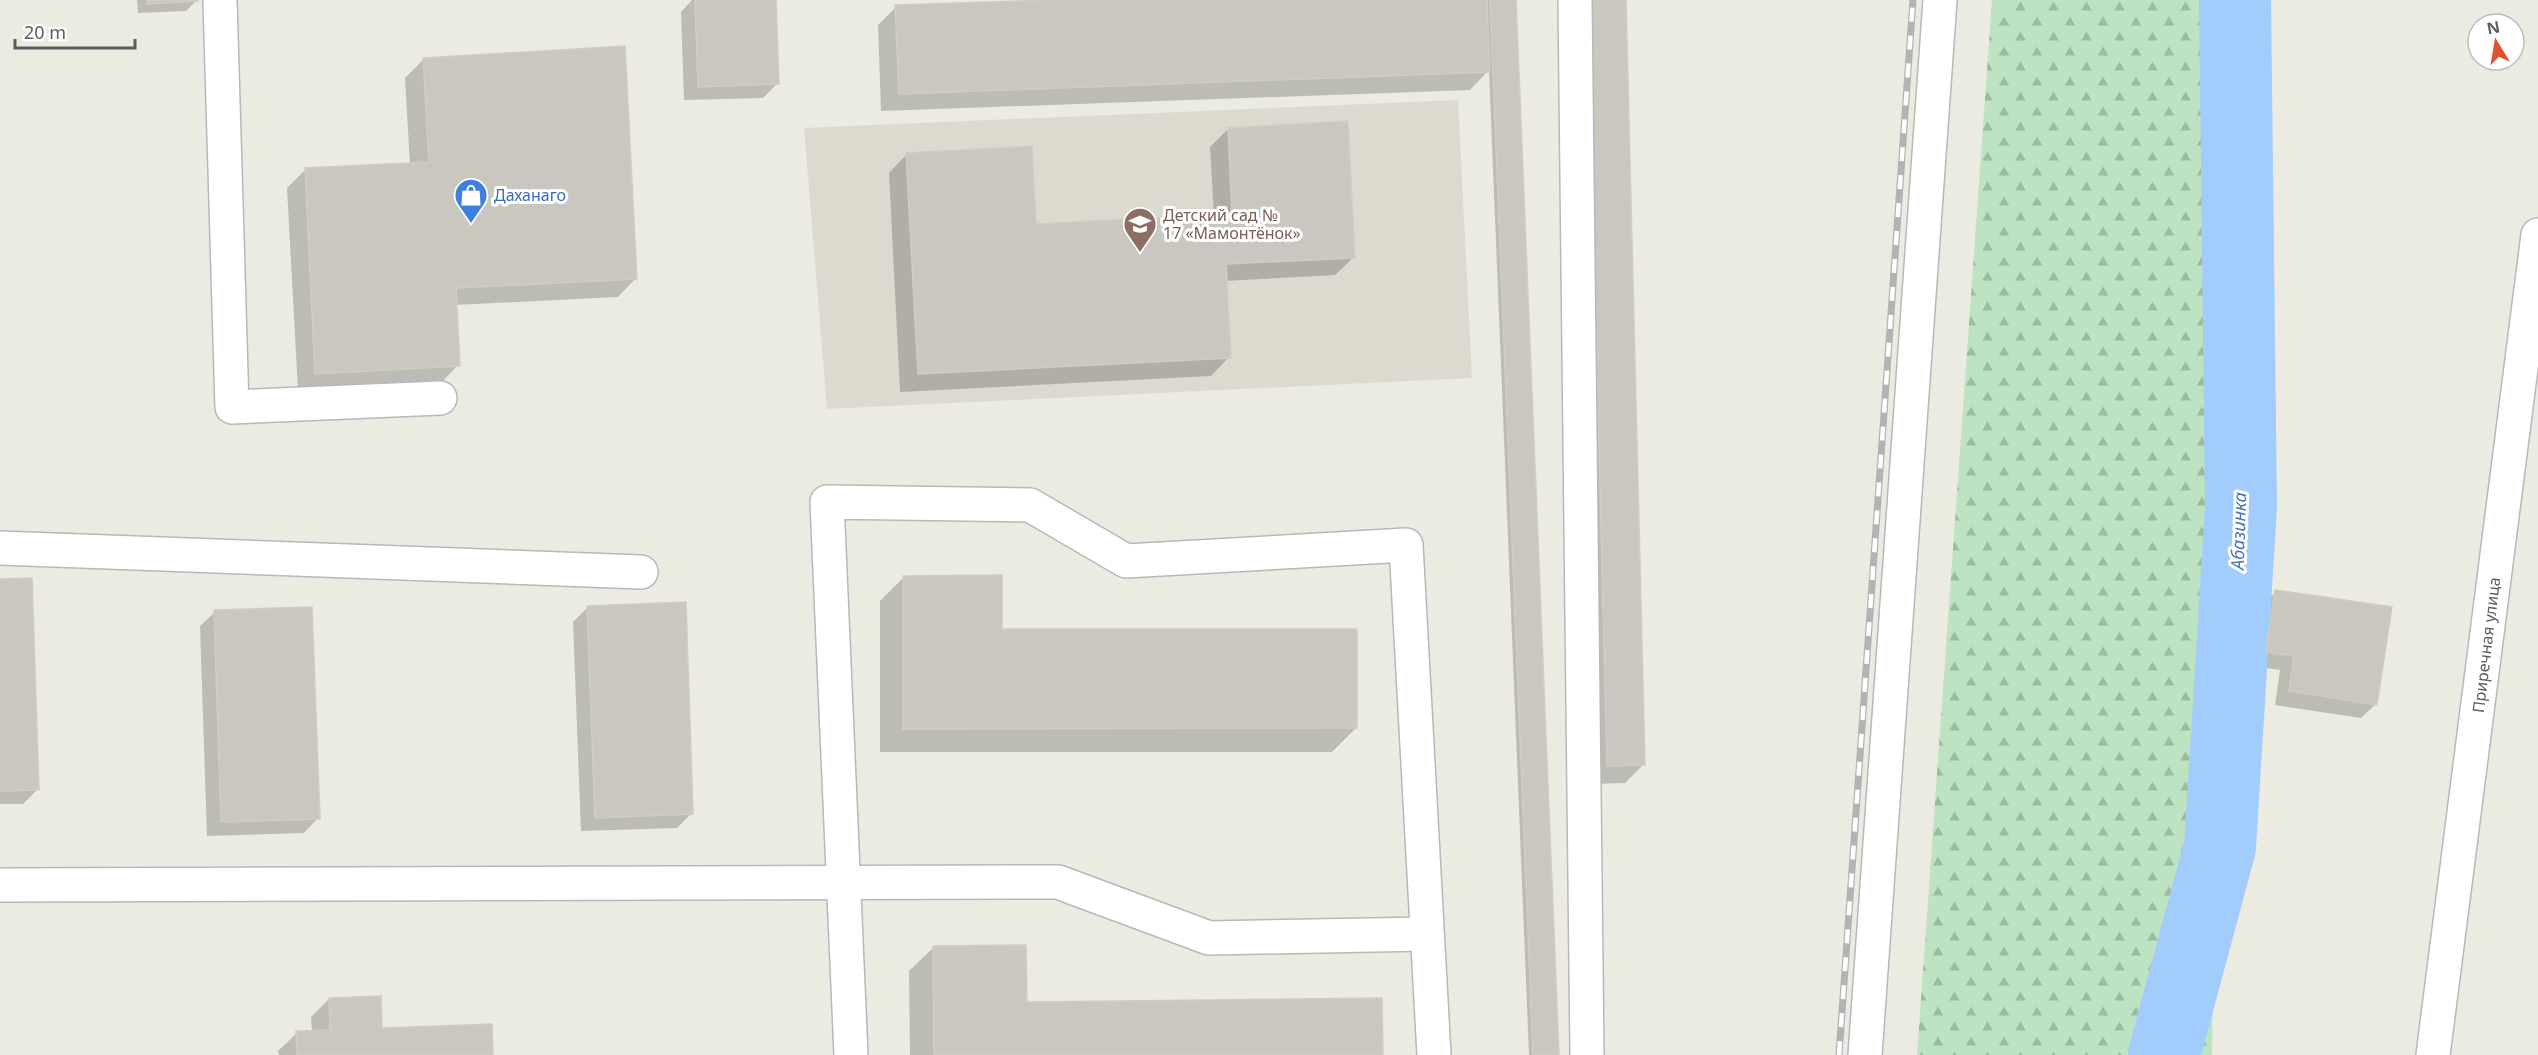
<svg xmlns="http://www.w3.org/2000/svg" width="2538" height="1055" font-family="'Noto Sans',sans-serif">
	<defs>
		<pattern id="forest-firs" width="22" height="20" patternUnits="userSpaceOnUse" patternTransform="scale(1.5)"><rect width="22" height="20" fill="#bee3c2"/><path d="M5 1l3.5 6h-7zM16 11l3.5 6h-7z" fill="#9dbba1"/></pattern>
	</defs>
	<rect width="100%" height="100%" fill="#ecebe1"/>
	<!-- education -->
	<path fill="#dcdacf" d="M1458,100l14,278 -645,31 -23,-281z"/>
	<!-- forest -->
	<path fill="url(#forest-firs)" d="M1992,0h279l-58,970 -1,85h-295z"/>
	<!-- shadow -->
	<g fill="#0003">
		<path d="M137,0h59v1l-10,10 -48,2z"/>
		<path d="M692,0h82l4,83 -15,15 -79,2 -3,-88z"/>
		<path d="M1090,0h425l42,1055h-28l-40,-985 -19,20 -589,21 -3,-86 18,-18z"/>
		<path d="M1570,0h54l19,765 -18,18 -36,1z"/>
		<path d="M424,59l212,219 -18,19 -163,8 3,60 -18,19 -142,7 -11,-203 18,-18 105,-5 -5,-87z"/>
		<path d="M1228,129l126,128 -19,18 -110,6 4,76 -18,19 -311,16 -11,-219 18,-19 127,72 180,-9 -4,-70z"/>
		<path d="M904,577l96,54 356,97 -24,24h-452v-151z"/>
		<path d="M0,581l38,208 -15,15h-23z"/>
		<path d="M2276,592l100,112 -15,14 -86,-13 5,-35 -28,-4 9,-60z"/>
		<path d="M588,607l104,206 -15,15 -96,3 -8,-209z"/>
		<path d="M215,612l103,206 -14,15 -97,3 -7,-210z"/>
		<path d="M933,948l92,56 357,51h-472l-1,-84z"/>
		<path d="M329,999l52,30 111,26h-213l-1,-4 19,-18 15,-1 -1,-15z"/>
	</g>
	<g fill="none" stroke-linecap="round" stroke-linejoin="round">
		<!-- river -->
		<path stroke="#a2ccfb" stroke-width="72" d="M2164,1055l56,-208 21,-341 -6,-506"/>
	</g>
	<!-- building -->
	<g fill="#c9c7c0" stroke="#d0cdc0" stroke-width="1.5">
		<path d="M147,0h50l1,1 -51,3z"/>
		<path d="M695,0h81l3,84 -81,3z"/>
		<path d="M1048,0h439l3,72 -591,22 -4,-89z"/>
		<path d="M1490,0h26l43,1055h-26z"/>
		<path d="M1588,0h38l19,765 -38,1z"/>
		<path d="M625,46l12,233 -181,9 4,78 -145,8 -10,-206 124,-6 -6,-104z"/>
		<path d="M1348,121l7,137 -129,6 5,94 -313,16 -12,-221 126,-7 4,78 196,-10 -4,-86z"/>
		<path d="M1002,575v54h355v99l-454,1v-153z"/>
		<path d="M32,578l7,212 -39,1v-212z"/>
		<path d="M2275,590l117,17 -15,98 -88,-14 5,-35 -28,-4z"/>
		<path d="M686,602l7,212 -98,4 -8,-212z"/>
		<path d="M312,607l8,212 -99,3 -7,-212z"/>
		<path d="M1026,945l1,57 355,-4 1,57h-449l-1,-109z"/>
		<path d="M381,996l1,32 110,-4 1,31h-196l-1,-24 34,-1 -1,-32z"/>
	</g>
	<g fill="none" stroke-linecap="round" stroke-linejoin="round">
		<defs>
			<g id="minor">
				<path d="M220,0l12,407 208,-9"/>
				<path d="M1575,0l12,1055"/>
				<path d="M0,548l641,24"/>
				<path d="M0,885l1058,-3 151,56 217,-4"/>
				<path d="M851,1055l-24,-553 203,3 96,56 280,-16 28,510"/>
				<path d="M1865,1055l75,-1055"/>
				<path d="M2433,1055l105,-820"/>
			</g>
		</defs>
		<!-- minor casing -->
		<use href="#minor" stroke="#b7b8bd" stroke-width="36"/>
		<!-- minor -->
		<use href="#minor" stroke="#fff" stroke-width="33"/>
		<defs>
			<path id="rail" d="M1839,1055l74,-1055"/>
		</defs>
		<!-- rail casing -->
		<use href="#rail" stroke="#b2b3b3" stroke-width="7"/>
		<!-- rail -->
		<use href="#rail" stroke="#fff" stroke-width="4.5" stroke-dasharray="14" stroke-linecap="butt"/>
	</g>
	<!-- icons -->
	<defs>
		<symbol id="shop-pin" viewBox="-11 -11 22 30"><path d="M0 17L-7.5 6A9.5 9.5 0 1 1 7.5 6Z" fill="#3f7fe0" stroke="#fff"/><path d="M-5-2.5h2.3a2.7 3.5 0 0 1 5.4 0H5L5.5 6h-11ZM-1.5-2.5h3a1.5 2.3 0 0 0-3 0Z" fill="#fff"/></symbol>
		<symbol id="school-pin" viewBox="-11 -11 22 30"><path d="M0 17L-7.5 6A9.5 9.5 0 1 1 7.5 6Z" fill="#8d6e63" stroke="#fff"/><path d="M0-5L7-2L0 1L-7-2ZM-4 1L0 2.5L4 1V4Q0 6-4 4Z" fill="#fff"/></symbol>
	</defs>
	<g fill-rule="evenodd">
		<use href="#shop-pin" x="452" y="176" width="38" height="52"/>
		<use href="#school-pin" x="1121" y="205" width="38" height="52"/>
	</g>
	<g text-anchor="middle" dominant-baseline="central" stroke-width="6" stroke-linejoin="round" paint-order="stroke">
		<!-- shop labels -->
		<g font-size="16" fill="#366cbe" stroke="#fff" text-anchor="start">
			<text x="494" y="195">Даханаго</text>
		</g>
		<!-- education labels -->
		<g font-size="16" fill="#785e54" stroke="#fff" text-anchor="start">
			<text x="1163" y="215">Детский сад №<tspan x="1163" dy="18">17 «Мамонтёнок»</tspan></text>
		</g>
		<!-- street labels -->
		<g font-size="16" fill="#5a5c61" stroke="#fff">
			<text transform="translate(2486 645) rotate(-83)">Приречная улица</text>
		</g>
		<!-- water labels -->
		<g font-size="18" font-style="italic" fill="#4775bc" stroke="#fff">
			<text transform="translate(2238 531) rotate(-88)">Абазинка</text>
		</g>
	</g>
	<!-- north arrow -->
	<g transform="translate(2496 42) rotate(349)"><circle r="28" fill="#ffffff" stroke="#bdbec0" stroke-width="1.5"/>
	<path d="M0-4.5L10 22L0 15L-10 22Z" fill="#e05133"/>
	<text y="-9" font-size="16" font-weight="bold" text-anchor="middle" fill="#5a5c61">N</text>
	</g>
	<!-- scale -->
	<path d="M15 39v9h120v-9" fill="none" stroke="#5a5c61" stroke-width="3"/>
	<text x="24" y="39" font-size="18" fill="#5a5c61" stroke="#ffffff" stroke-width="4.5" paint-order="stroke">20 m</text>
</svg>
